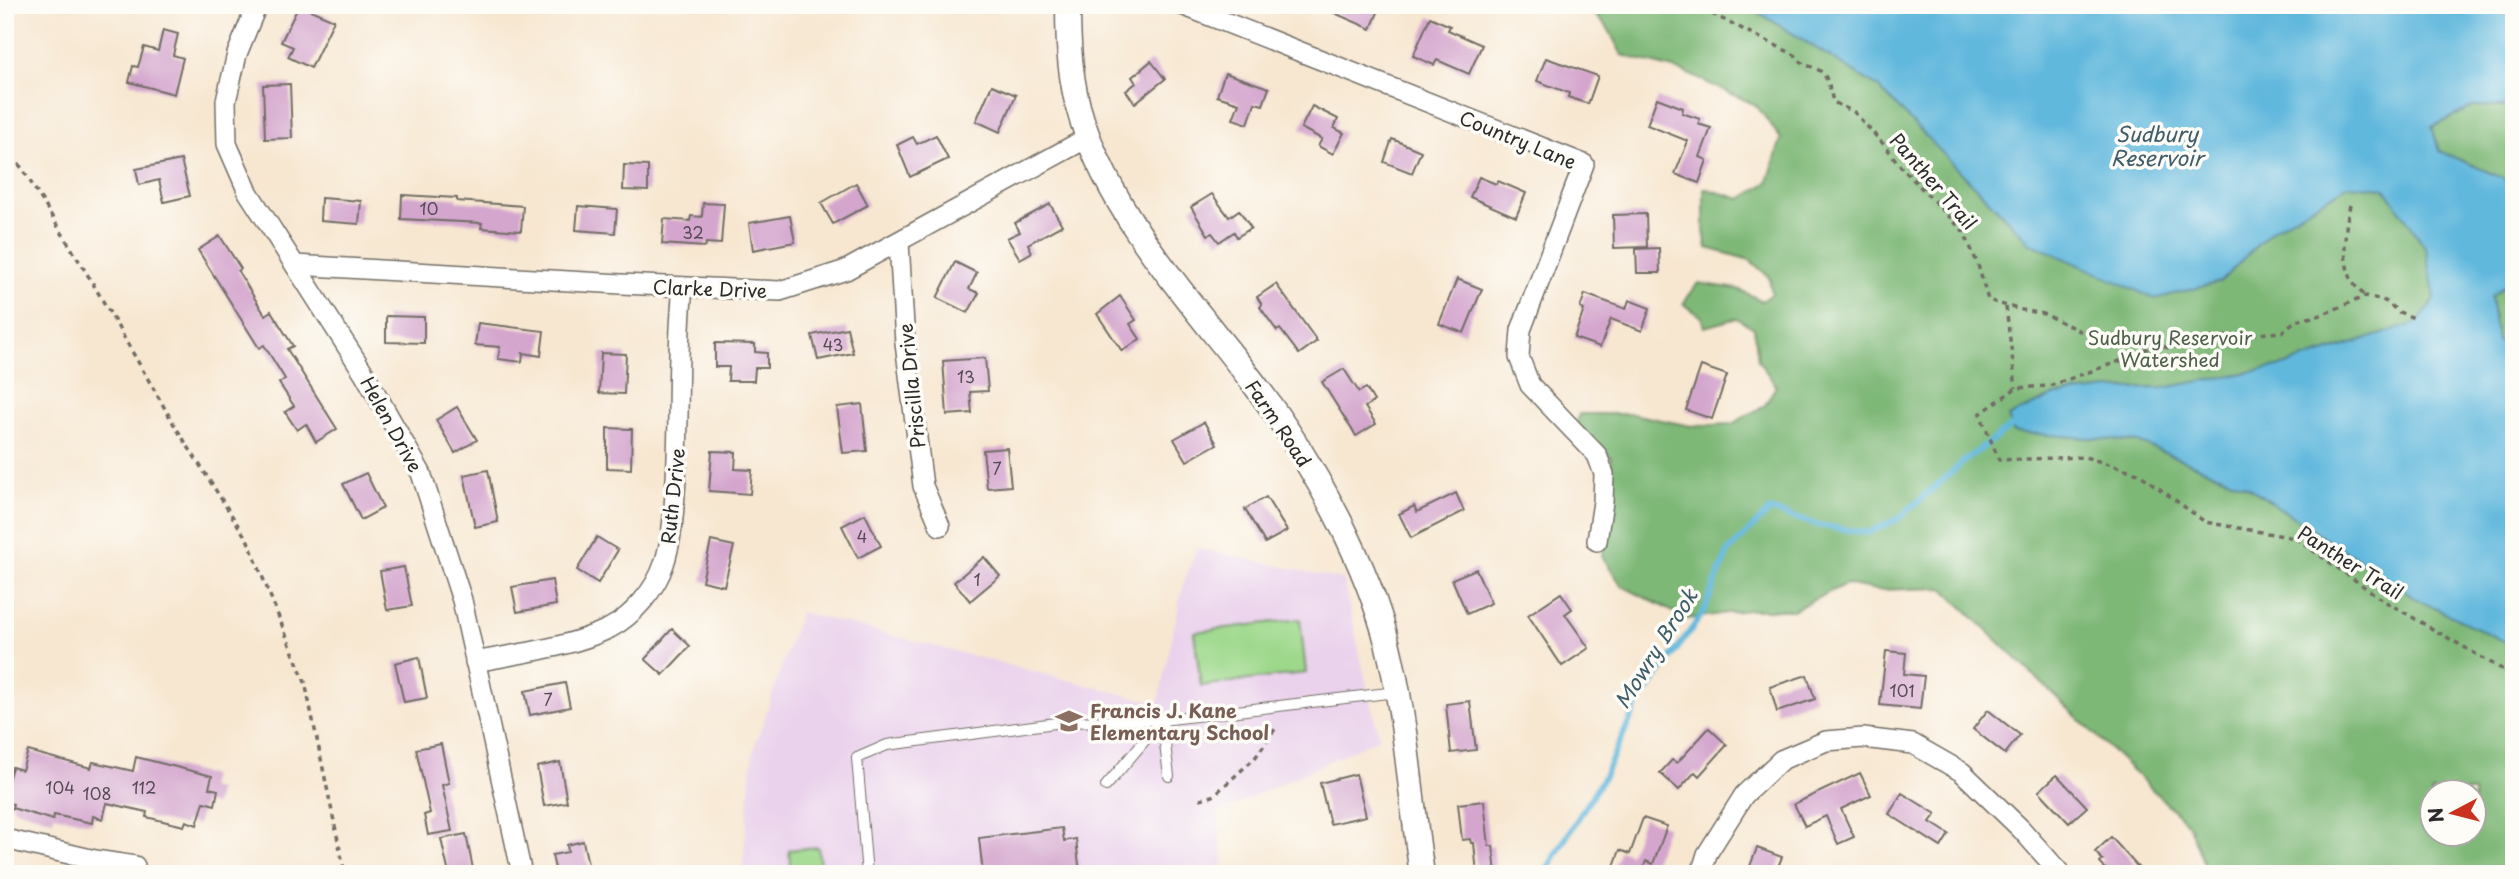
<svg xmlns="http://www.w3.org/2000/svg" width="2519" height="879" font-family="'Playpen Sans',sans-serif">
	<rect width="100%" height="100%" fill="#fdfcf7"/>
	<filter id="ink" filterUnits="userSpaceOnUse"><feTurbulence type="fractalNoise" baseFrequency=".0143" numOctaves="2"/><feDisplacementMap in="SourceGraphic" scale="14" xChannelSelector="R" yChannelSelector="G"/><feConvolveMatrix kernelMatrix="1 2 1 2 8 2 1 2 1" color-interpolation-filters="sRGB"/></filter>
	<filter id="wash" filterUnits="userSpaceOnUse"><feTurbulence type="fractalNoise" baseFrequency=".00686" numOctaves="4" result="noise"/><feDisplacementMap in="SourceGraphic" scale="28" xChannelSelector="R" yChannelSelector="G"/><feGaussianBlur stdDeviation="1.57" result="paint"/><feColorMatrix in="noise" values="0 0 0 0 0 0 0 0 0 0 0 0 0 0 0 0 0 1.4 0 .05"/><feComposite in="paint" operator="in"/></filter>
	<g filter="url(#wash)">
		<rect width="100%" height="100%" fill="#f7e7d1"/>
		<!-- built -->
		<path fill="#ead1ec" d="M1197,548l146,32 36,158 -161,75 6,61h-482l11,-122 47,-140 358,91 25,-118z"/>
		<!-- green -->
		<g fill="#9dd88b" stroke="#64825b" stroke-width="2">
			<path d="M1300,619l6,54 -105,13 -7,-54z"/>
			<path d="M818,847l3,27h-30l-2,-24z"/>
		</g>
		<!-- forest -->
		<g fill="#7eb877" stroke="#547251" stroke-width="2" fill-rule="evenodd">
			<path d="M1585,5h162l131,82 152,156 190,39 53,-53 76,-44 36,3 41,60 9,51 -17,24 -135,43 -120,22 -52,1 -55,6 -48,22 6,15 124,10 109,44 173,115 94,45v228h-306l-20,-50 -245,-236 -66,2 -31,-6 -53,26h-46l-60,9 -65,-33 -20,-30 11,-60 -2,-39 -35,-29 3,-14h53l59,12 41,-2 33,-19 11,-19 -18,-26 -4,-32 -17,-10 -33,9 -3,-11 -18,-12 15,-21 40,6 24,12 10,-7 -3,-17 -19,-17 -43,-12 -3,-17v-43l37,11 27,-17 13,-43 -25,-34 -72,-33 -62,-17 -14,-27zM2432,792h42v42h-42z"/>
			<path d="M2474,106l40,1v76l-76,-32 -6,-24z"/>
			<path d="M2514,279v65l-17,-3 -6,-45z"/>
		</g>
		<!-- water -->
		<path fill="#60b8dd" stroke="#467284" stroke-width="2" d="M1747,5h767v102l-40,-1 -42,21 7,24 75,32v96l-23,17 6,45 17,3v302l-94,-45 -173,-115 -109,-44 -124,-10 -6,-15 48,-22 55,-6 52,-1 120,-22 134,-43 18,-24 -9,-51 -41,-60 -36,-3 -76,44 -53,53 -65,17 -125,-56 -152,-156z"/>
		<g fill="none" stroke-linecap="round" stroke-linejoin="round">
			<!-- stream -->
			<path stroke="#60b8dd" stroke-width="6" d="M1544,874l60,-98 33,-71 66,-92 25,-61 42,-42 48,15 49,8 31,-14 70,-61 44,-32"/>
		</g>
		<g id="blocks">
			<!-- building -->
			<g fill="#d4a6ce">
				<path d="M299,5l35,15 -23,48 -23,-11 5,-10 -12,-5z"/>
				<path d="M1316,5h65l-10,24z"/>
				<path d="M1430,17l20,9 -2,4 34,15 -13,29 -32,-14 -3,5 -21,-9z"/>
				<path d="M163,30l15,4 -5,21 10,3 -9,36 -45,-12 4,-16 5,1 6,-20 14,4z"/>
				<path d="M1546,58l52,18 -10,28 -20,-7 1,-4 -32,-12z"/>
				<path d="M1151,61l14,18 -30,24 -9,-12 10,-8 -4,-6z"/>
				<path d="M1225,73l44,15 -6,17 -8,-2 -7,21 -15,-5 6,-16 -22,-7z"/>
				<path d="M290,84l2,54 -27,1 -2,-54z"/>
				<path d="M992,85l24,10 -16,37 -24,-11z"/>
				<path d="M1657,98l26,10 -1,5 18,6 -2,5 13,4 -11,29 7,3 -8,23 -24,-9 13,-33 -41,-16z"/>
				<path d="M1312,106l26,13 -4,9 10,5 -11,21 -15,-8 4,-7 -21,-11z"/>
				<path d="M936,135l12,24 -38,18 -13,-32 16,-8 4,7z"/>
				<path d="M1392,139l29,12 -9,22 -28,-11z"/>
				<path d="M181,160l9,36 -26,6 -5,-22 -20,5 -3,-16z"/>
				<path d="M624,165l24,1v25l-25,-1z"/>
				<path d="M1479,177l17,7 2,-3 28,12 -10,24 -46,-20z"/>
				<path d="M856,183l12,22 -35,19 -12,-21z"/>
				<path d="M1212,194l17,23 10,-7 12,18 -14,9 -3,-5 -15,10 -7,-9 -4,2 -17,-28z"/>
				<path d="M402,195l55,3v3l66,5 -2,25 -40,-3 1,-5 -81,-4z"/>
				<path d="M321,198l40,3 -2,23 -39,-3z"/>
				<path d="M703,203l21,1 -3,40 -15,-1 -1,4 -43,-3 2,-25 26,2 1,-5 11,1z"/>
				<path d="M1050,204l12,21 -34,19 4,8 -12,7 -13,-21 13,-6 -5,-9z"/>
				<path d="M578,206l39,3 -2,24 -39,-3z"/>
				<path d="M1646,214l1,33 -33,1 -1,-33z"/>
				<path d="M790,216l5,26 -42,8 -4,-27z"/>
				<path d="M220,236l21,33 -3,2 27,44 6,-4 22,35 -6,3 50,80 -21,13 -10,-18 -9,6 -12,-18 9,-6 -15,-23 6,-4 -21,-34 -5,3 -61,-98z"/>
				<path d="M1659,248l1,25h-23l-1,-24z"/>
				<path d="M955,262l22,11 -8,16 10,4 -11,20 -31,-15z"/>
				<path d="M1457,279l25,10 -18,44 -25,-9z"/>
				<path d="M1276,284l41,57 -18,13 -19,-25 -3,2 -17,-24 2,-2 -5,-8z"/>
				<path d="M1585,294l41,15 3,-9 21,8 -8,23 -31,-12 -11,28 -26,-9 10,-28 -4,-2z"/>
				<path d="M1120,296l16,24 -6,4 10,15 -18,12 -25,-37z"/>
				<path d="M386,316l38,1v26l-38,-1z"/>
				<path d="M478,323l66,8 -3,25 -18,-3 -1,9 -24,-3 2,-12 -25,-2z"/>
				<path d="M847,328l6,25 -35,7 -6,-25z"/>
				<path d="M715,343l40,1v8l12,1v15h-12l-1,13h-26l1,-14h-14z"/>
				<path d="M601,353l25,1 -2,40 -25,-1z"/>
				<path d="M985,358l3,33 -18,1 2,21 -25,2 -4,-54z"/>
				<path d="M1701,366l26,9 -15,44 -26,-9z"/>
				<path d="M1344,369l15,23 7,-4 8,13 -9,6 11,17 -20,12 -34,-54z"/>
				<path d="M862,404l5,47 -24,2 -6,-46z"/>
				<path d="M457,407l20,33 -22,13 -19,-33z"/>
				<path d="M1204,422l13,22 -30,17 -13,-22z"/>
				<path d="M607,428l25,1 -1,40 -24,-1z"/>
				<path d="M1007,448l4,38 -24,2 -4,-38z"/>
				<path d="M712,451l24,1 -1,17 17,1 -2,24 -41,-3z"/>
				<path d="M488,470l10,52 -23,5 -11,-52z"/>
				<path d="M366,473l17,35 -22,12 -18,-36z"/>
				<path d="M1456,493l8,18 -53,27 -12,-24 15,-8 3,6z"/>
				<path d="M1266,497l21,34 -22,12 -20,-34z"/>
				<path d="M865,514l16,32 -23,12 -16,-32z"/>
				<path d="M597,537l21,13 -20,33 -21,-13z"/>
				<path d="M711,541l23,5 -10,40 -22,-5z"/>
				<path d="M984,557l16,19 -30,25 -16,-19z"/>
				<path d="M404,567l8,39 -25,4 -7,-39z"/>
				<path d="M1476,569l15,34 -24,11 -15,-35z"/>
				<path d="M552,580l4,25 -39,7 -5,-25z"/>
				<path d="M1561,593l11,16 -7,5 24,34 -27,18 -34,-51z"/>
				<path d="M672,629l18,17 -27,29 -18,-16z"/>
				<path d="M1886,651l20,2 -2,21 20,2 -4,33 -40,-4z"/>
				<path d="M419,657l8,41 -23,4 -9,-39z"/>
				<path d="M1807,675l8,24 -38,13 -7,-25z"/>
				<path d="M565,683l5,24 -40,8 -5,-24z"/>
				<path d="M1470,701l6,49 -25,3 -5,-49z"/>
				<path d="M1988,710l32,25 -15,19 -32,-25z"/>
				<path d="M1709,728l18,17 -28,31 -4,-4 -16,18 -19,-17 12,-13 5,3z"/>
				<path d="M441,744l8,39 -7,2 10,46 -24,4 -4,-20 6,-2 -14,-64z"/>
				<path d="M28,751l63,17 2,-6 40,9 3,-14 76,19 -3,12 9,2 -3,15 -11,-3 -7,23 -11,-4 -2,5 -38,-9 1,-5 -40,-9 -4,16 -10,-3 -1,7 -38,-8 -1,5 -41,-12 1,-4 -8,-2v-11l7,-24 10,3z"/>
				<path d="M560,762l7,40 -23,4 -7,-39z"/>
				<path d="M1860,773l11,22 -30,14 13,28 -16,7 -12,-28 -21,10 -11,-22z"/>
				<path d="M1356,774l10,42 -36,8 -10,-41z"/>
				<path d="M2057,775l30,32 -18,16 -30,-32z"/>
				<path d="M1902,793l34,21 -6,8 19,12 -8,13 -52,-33z"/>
				<path d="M1484,801l5,45h4l3,28h-19l-3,-31h-3l-1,-4 -8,1 -4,-36z"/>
				<path d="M1643,818l24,8 -14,38 -7,-3 -5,13h-30l9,-24 10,4z"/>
				<path d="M1062,828l2,13 12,-2 4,35h-97l-4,-36z"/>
				<path d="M466,834l8,40h-25l-8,-35z"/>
				<path d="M2111,837l33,37h-34l-10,-11 3,-3 -8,-8z"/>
				<path d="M583,841l7,33h-34l-4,-19 16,-3 -1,-7z"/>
				<path d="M1757,848l25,9 -7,17h-28z"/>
			</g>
		</g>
	</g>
	<g filter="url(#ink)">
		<use href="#blocks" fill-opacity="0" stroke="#726d65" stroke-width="2"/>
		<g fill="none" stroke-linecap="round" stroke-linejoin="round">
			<defs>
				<g id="service">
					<path d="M1162,720l7,56"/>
					<path d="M1106,786l56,-66"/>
					<path d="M867,874l-10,-116 30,-13 176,-23 99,-2 234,-28"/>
				</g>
				<g id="minor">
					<path d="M257,5l-20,49 -11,47 1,43 21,48 116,181 57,100 41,127 60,274"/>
					<path d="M1182,5l402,159 -63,166 -2,27 11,28 67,70 7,19 -1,28 -6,39"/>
					<path d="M899,242l6,101 18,143 17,40"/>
					<path d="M295,265l326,19 159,7 66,-21 243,-133"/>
					<path d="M475,662c45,-9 94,-14 135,-34 23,-12 46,-39 54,-64 9,-27 10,-57 12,-85 4,-64 0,-128 7,-192"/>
					<path d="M5,839l90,21 40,6"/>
					<path d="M1701,874l6,-20 37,-59 37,-35 45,-19 37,-3 50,6 49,28 59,57 40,45"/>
				</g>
				<path id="tertiary" d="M1068,5c0,40 2,78 14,115 32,100 108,180 170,261 36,47 68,100 94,153 19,40 36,82 45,125 16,70 20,143 31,215"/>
			</defs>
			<!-- service casing -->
			<use href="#service" stroke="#726d65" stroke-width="12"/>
			<!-- minor casing -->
			<use href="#minor" stroke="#726d65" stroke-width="22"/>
			<!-- tertiary casing -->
			<use href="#tertiary" stroke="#726d65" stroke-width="27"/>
			<!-- path -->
			<g stroke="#726d65" stroke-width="3.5" stroke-dasharray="5 5" stroke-linecap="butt">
				<path d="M1694,5l101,50 9,10c24,4 24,16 29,37l21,10 32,35 15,20 63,65 14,33 10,35 29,9 27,5 36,17 35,5 23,-1 30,13 48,-11 66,-5 13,-11 26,-6 45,-19 19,5 14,11 15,6"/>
				<path d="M5,149l17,19 70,114 83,144 73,115 57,141 40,192"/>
				<path d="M2350,205c-6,27 -12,73 16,91"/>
				<path d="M2006,307l10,81"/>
				<path d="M2157,344l-37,17 -71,25 -33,2 -36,26 19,46 86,-3 53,16 67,49 90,16 91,64 128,74"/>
				<path d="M1200,799l13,-3 42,-38 20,-29"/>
			</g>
			<!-- service -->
			<use href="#service" stroke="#fff" stroke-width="10"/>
			<!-- minor -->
			<use href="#minor" stroke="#fff" stroke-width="19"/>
			<!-- tertiary -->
			<use href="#tertiary" stroke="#fff" stroke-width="24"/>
		</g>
	</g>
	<!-- icons -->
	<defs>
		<symbol id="school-bare" viewBox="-9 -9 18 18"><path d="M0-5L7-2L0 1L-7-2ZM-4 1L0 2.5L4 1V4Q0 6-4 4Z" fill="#8d6e63" stroke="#fdfcf7" stroke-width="2.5" paint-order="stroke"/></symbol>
	</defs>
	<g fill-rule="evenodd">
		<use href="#school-bare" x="1050" y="702" width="38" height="38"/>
	</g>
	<g text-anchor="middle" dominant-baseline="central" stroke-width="7" stroke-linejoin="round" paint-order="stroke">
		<!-- number labels -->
		<g font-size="16" fill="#554a54">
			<text x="429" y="208">10</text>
			<text x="693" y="232">32</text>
			<text x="833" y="344">43</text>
			<text x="966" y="376">13</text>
			<text x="997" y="468">7</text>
			<text x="862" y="536">4</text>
			<text x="977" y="579">1</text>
			<text x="1902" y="690">101</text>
			<text x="548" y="699">7</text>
			<text x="60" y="787">104</text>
			<text x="144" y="787">112</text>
			<text x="97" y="793">108</text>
		</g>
		<!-- street labels -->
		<g font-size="19" fill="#2b2b2b" stroke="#fdfcf7">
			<text transform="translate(1518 139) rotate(22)">Country Lane</text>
			<text transform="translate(1934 181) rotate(49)">Panther Trail</text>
			<text transform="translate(710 288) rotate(2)">Clarke Drive</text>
			<text transform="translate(911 386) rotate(-96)">Priscilla Drive</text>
			<text transform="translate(1279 423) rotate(56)">Farm Road</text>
			<text transform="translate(392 424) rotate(61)">Helen Drive</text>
			<text transform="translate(672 496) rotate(-84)">Ruth Drive</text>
			<text transform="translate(2351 562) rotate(32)">Panther Trail</text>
		</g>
		<!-- park labels -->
		<g font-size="19" fill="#4d5f48" stroke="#fdfcf7">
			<text x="2170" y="337">Sudbury Reservoir<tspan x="2170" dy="22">Watershed</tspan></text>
		</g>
		<!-- education labels -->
		<g font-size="19" font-weight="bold" fill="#785e54" stroke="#fdfcf7" text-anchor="start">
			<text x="1090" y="710">Francis J. Kane<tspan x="1090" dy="22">Elementary School</tspan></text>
		</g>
		<!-- water labels -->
		<g font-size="21" font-style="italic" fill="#3e5c69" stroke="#fdfcf7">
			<text x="2157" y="133">Sudbury<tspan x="2157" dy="24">Reservoir</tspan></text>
			<text transform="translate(1655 648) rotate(-58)">Mowry Brook</text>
		</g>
	</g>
	<!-- margin -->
	<rect width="2519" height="879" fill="none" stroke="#fdfcf7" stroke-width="28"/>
	<!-- north arrow -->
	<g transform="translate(2453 813) rotate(263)"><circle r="33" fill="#fdfcf7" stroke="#a9a8a5" stroke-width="2"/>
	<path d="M0-5L12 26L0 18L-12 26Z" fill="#c8321e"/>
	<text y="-10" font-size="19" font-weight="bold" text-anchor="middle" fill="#2b2b2b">N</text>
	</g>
</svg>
